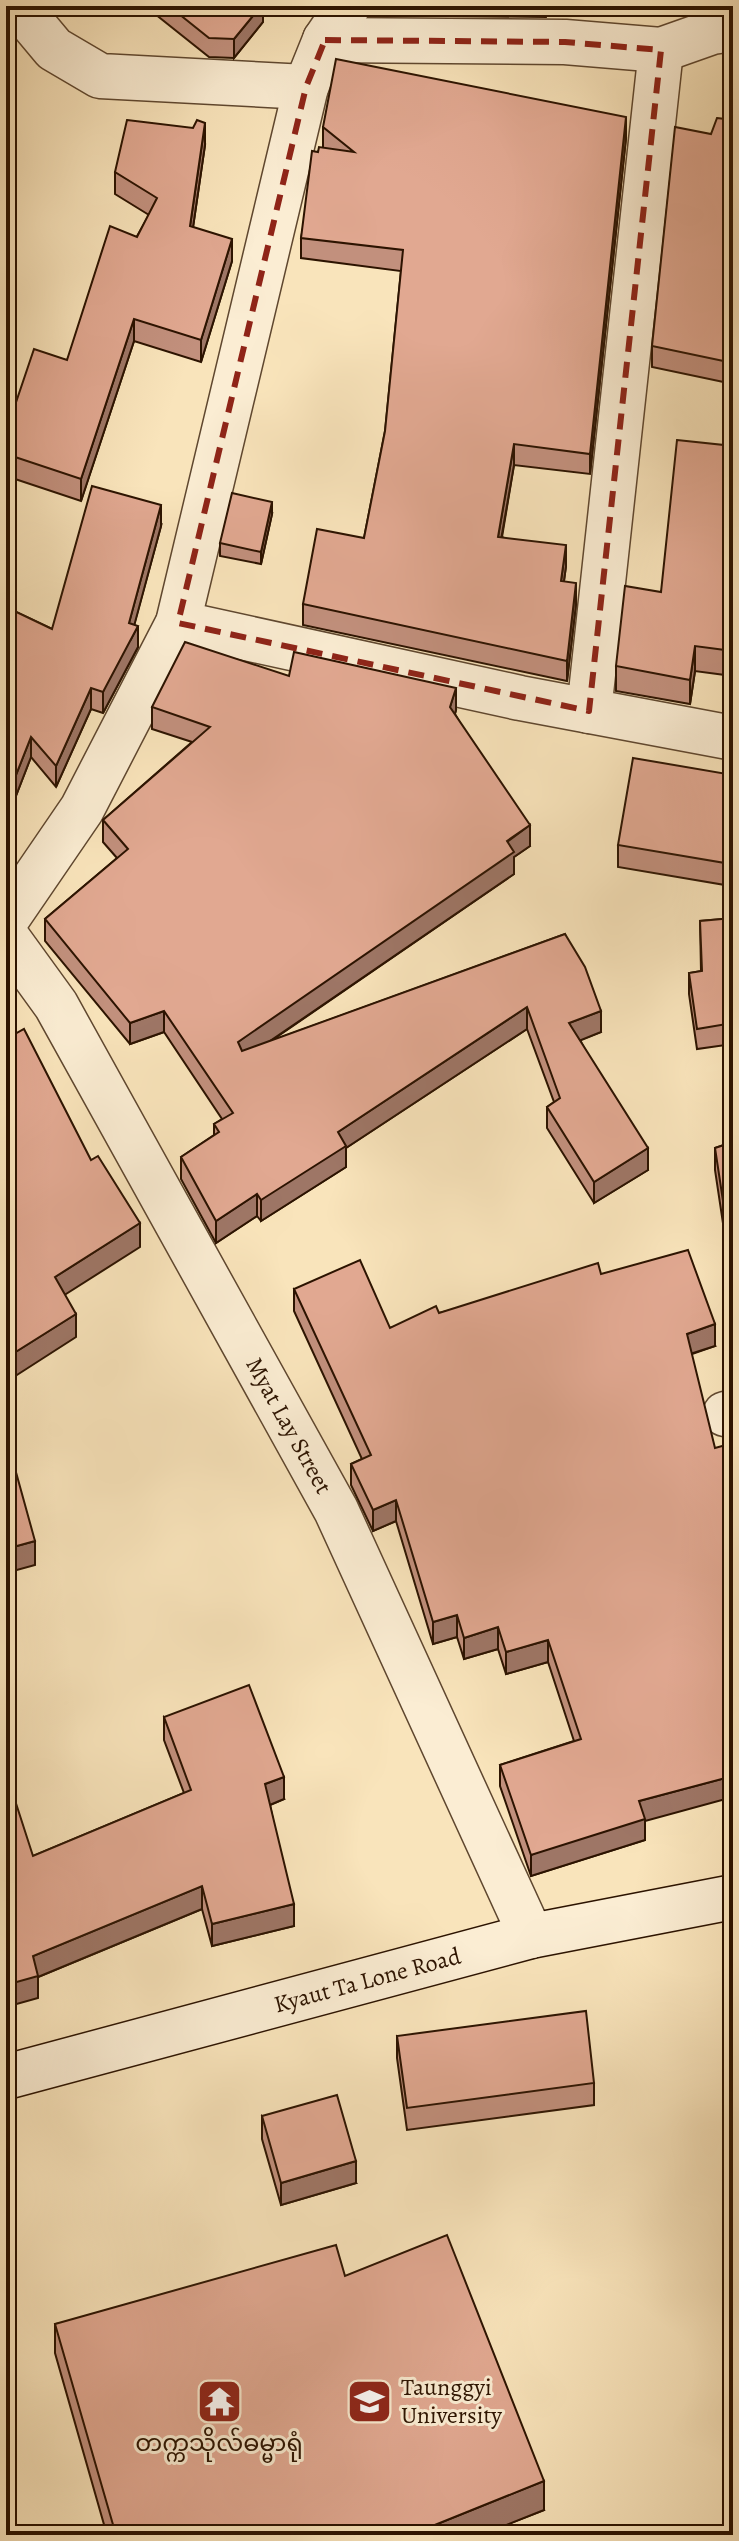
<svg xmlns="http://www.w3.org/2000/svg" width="739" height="2541" font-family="Alegreya,'Noto Sans Myanmar',serif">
	<rect width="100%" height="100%" fill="#f9e4bb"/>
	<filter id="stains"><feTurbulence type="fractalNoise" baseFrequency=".0025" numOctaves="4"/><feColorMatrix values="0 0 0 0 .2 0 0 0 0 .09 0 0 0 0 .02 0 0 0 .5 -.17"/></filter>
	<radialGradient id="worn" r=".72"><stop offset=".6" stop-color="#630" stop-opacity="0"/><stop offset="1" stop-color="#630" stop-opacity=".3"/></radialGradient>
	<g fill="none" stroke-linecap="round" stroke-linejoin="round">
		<defs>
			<g id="street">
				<path d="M18,6l36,43 46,27 206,11"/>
				<path d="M325,40l240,2 96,8 51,-18 21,-3"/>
				<path d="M178,623l342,75 213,40"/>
				<path d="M589,711l72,-661"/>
				<path d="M6,920l76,-111 96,-186 128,-536 19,-47 23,-34"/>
				<path id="s1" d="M6,936l50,69 280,505 195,426"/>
				<path d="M725,1414l8,-2"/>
			</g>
			<g id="secondary">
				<path id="s2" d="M6,2077l525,-141 202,-39"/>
			</g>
		</defs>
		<!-- street casing -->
		<use href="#street" stroke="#5f472f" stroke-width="47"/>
		<!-- secondary casing -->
		<use href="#secondary" stroke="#2c1300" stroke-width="47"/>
		<!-- street -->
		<use href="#street" stroke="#fbedd3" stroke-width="44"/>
		<!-- secondary -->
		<use href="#secondary" stroke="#fbedd3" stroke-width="44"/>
	</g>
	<!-- wall -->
	<g fill="#c2907d" stroke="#2c1300" stroke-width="2">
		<path d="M145,6h118v16l-29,36 -25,-1z"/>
		<path d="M429,6h121l-4,11 -98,-1z"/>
		<path d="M733,120v264l-81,-17v-21l59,-212z"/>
		<path d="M323,127l303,11 -36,336 -76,-9 -12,72 64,29 -2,15 12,23 -9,77 -264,-56v-21l61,-66 21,-107 16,-160 -100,-13v-20l17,-86 5,-5z"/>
		<path d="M205,145l-12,82 39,34 -31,101 -67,-21 -53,160 -75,-25v-44l61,-72 82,-145 -34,-21v-22z"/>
		<path d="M733,446v230l-38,-5 -5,33 -74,-13v-25l45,-74z"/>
		<path d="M272,514l-11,50 -41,-8v-13z"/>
		<path d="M161,526l-27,99 4,22 -35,66 -12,-4 -35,78 -25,-30 -17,44 -8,-3v-191l46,22z"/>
		<path d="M289,676l167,34 -1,4 75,132 -16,11v17l-243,167 294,-107 36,98 -21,8 68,130 -54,33 -47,-75v-21l7,-5 -27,-73 -181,119v19l-85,54 -4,-5 -41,27 -35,-64v-22l33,-22v-11l8,-5 -58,-87 -34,12 -85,-103v-22l72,-61 -14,-16v-22l89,-78 -40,-13v-22z"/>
		<path d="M733,775v99l-2,12 -113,-19v-22z"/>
		<path d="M733,918v126l-36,5 -8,-55v-21l12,-2 -1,-50z"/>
		<path d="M733,1142v148l-18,-120v-22z"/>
		<path d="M601,1274l114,72 -23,8 -47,467v19l-114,36 -31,-90v-21l74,-24 -26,-79 -42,12 -8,-25 -34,10 -7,-22 -24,7 -37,-123 -23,10 -22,-46v-21l11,-5 -68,-148v-22l96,39 49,-15z"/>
		<path d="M164,1717l120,82 -14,6 24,121 -82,20 -10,-37 -164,68v21l-5,-142 151,-63 -20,-53z"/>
		<path d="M397,2036l197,47v22l-187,25 -10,-72z"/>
		<path d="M262,2116l94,67 -75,22 -19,-66z"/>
		<path d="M345,2276l199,234 -63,25h-374l-52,-182v-29z"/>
	</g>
	<!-- shaded-wall -->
	<g fill="#9e7666" stroke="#2c1300" stroke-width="2">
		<path d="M261,6h2v16l-29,36v-19z"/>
		<path d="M546,6h4l-4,11z"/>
		<path d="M626,117v21l-36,336v-20z"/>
		<path d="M205,123v22l-15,103v-22z"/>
		<path d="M232,239v22l-31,101v-22z"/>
		<path d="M134,319v22l-53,160v-22z"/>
		<path d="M514,444v21l-16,92v-20z"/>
		<path d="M272,502v12l-11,50v-12z"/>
		<path d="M161,505v21l-31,115 8,-15v21l-35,66v-21l26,-69z"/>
		<path d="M566,545v21l-5,36v-21z"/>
		<path d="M576,583v21l-9,77v-20z"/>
		<path d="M695,646v25l-5,33v-24z"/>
		<path d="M91,688v21l-35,78v-21z"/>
		<path d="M456,688v22l-6,19v-22z"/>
		<path d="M31,737v20l-17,44v-21z"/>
		<path d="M530,825v21l-16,11v17l-276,189v-21z"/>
		<path d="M733,852v22l-2,12v-22z"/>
		<path d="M527,1007v22l-181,119v19l-85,54v-21l77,-68z"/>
		<path d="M164,1011v21l-34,12v-21z"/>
		<path d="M601,1011v21l-32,13v-22z"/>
		<path d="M648,1148v22l-54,33v-21z"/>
		<path d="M257,1194v22l-41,27v-22z"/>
		<path d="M140,1223v24l-85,54v-24z"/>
		<path d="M76,1314v23l-70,45v-24z"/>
		<path d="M715,1324v22l-28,9v-21z"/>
		<path d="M396,1500v21l-23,10v-21z"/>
		<path d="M35,1541v24l-29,8v-24z"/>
		<path d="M457,1615v22l-24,7v-22z"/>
		<path d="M498,1627v22l-34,10v-21z"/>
		<path d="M548,1640v22l-42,12v-22z"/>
		<path d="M733,1776v21l-88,24v19l-114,36v-21l108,-54z"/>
		<path d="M284,1777v22l-19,8v-23z"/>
		<path d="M202,1886v23l-164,68v21l-32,9v-22l27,-29z"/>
		<path d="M294,1904v22l-82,20v-22z"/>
		<path d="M356,2161v22l-75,22v-22z"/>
		<path d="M544,2481v29l-63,25h-71z"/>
	</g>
	<!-- building -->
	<g fill="#e1a891" stroke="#2c1300" stroke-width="2">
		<path d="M169,6h92l-27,33 -25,-1z"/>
		<path d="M336,59l290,58 -36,337 -76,-10 -16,93 68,8 -5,36 15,2 -9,78 -264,-57 14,-75 47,9 21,-107 18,-181 -102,-12 11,-87 6,1 1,-5 35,5 -31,-25z"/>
		<path d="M717,118l16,2v243l-81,-17 23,-219 36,7z"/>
		<path d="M127,120l66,8 4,-8 8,3 -15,103 42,13 -31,101 -67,-21 -53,160 -75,-25v-22l28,-83 33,11 43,-134 27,11 20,-39 -42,-26z"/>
		<path d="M677,440l56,6v205l-38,-5 -5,34 -74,-14 9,-80 36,6z"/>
		<path d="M92,486l69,19 -32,118 9,3 -35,66 -12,-4 -35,78 -25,-29 -17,43 -8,-3v-170l46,22z"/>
		<path d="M232,493l40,9 -11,50 -41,-9z"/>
		<path d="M185,642l104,34 5,-24 162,36 -6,19 80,118 -23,16 7,11 -276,190 4,9 323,-117 20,33 16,44 -32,12 79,125 -54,34 -47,-75 13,-9 -33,-91 -189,125 8,14 -85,54 -4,-6 -41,27 -35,-64 38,-25 -5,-8 19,-11 -69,-102 -34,12 -85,-104 83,-70 -25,-29 107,-93 -58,-20z"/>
		<path d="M633,758l100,17v77l-2,12 -113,-19z"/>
		<path d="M733,918v105l-36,6 -8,-56 13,-2 -2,-50z"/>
		<path d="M24,1029l67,131 7,-4 42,67 -85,54 21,37 -70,44v-319z"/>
		<path d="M733,1142v125l-18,-119z"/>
		<path d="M688,1250l27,74 -28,10 28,114 18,-5v333l-94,25 6,18 -114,36 -31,-90 81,-26 -33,-99 -42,12 -8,-25 -34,11 -7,-23 -24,7 -37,-122 -23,10 -22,-46 20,-9 -77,-166 66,-29 30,68 46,-22 3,7 159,-50 3,11z"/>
		<path d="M6,1436l29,105 -29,8z"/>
		<path d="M249,1685l35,92 -19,7 29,120 -82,20 -10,-38 -169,70 5,20 -32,9v-192l6,-2 21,65 158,-66 -27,-73z"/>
		<path d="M586,2011l8,72 -187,25 -10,-72z"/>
		<path d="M337,2095l19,66 -75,22 -19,-67z"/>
		<path d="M447,2235l97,246 -134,54h-294l-61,-211 281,-79 9,31z"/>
	</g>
	<!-- marked area -->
	<path fill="none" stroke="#8f2418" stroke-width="6" stroke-dasharray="16 10" stroke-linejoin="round" d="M325,40l240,2 96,8 -72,661 -411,-88 128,-536z"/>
	<!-- icons -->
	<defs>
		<symbol id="temple-square" viewBox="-11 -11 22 22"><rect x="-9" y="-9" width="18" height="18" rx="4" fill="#8f2418" stroke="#fbedd3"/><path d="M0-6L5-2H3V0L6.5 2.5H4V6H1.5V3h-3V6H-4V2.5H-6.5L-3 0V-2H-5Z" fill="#fff"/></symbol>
		<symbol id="university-square" viewBox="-11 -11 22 22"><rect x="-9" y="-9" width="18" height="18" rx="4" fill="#8f2418" stroke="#fbedd3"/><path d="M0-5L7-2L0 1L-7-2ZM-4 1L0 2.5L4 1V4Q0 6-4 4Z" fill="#fff"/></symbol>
	</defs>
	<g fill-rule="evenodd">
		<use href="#temple-square" x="194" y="2376" width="51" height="51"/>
		<use href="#university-square" x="344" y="2376" width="51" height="51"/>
	</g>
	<g text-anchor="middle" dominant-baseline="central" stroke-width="6" stroke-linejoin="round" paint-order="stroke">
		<!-- street labels -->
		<g font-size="24" fill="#2c1300" stroke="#fbedd3">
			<text stroke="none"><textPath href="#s1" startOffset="566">Myat Lay Street</textPath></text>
			<text stroke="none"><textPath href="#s2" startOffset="374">Kyaut Ta Lone Road</textPath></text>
		</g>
		<!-- poi labels -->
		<g font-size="24" fill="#2c1300" stroke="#fbedd3" text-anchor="start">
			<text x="401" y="2387">Taunggyi<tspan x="401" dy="28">University</tspan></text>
			<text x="219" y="2443" text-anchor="middle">တက္ကသိုလ်ဓမ္မာရုံ</text>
		</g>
	</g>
	<!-- margin -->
	<rect width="739" height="2541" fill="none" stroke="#f9e4bb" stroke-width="32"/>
	<rect x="8" y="8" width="723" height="2525" fill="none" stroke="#2c1300" stroke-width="4"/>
	<rect x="16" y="16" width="707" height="2509" fill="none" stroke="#2c1300" stroke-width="2"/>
	<rect width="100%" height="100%" filter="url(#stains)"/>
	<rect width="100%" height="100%" fill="url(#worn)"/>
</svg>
